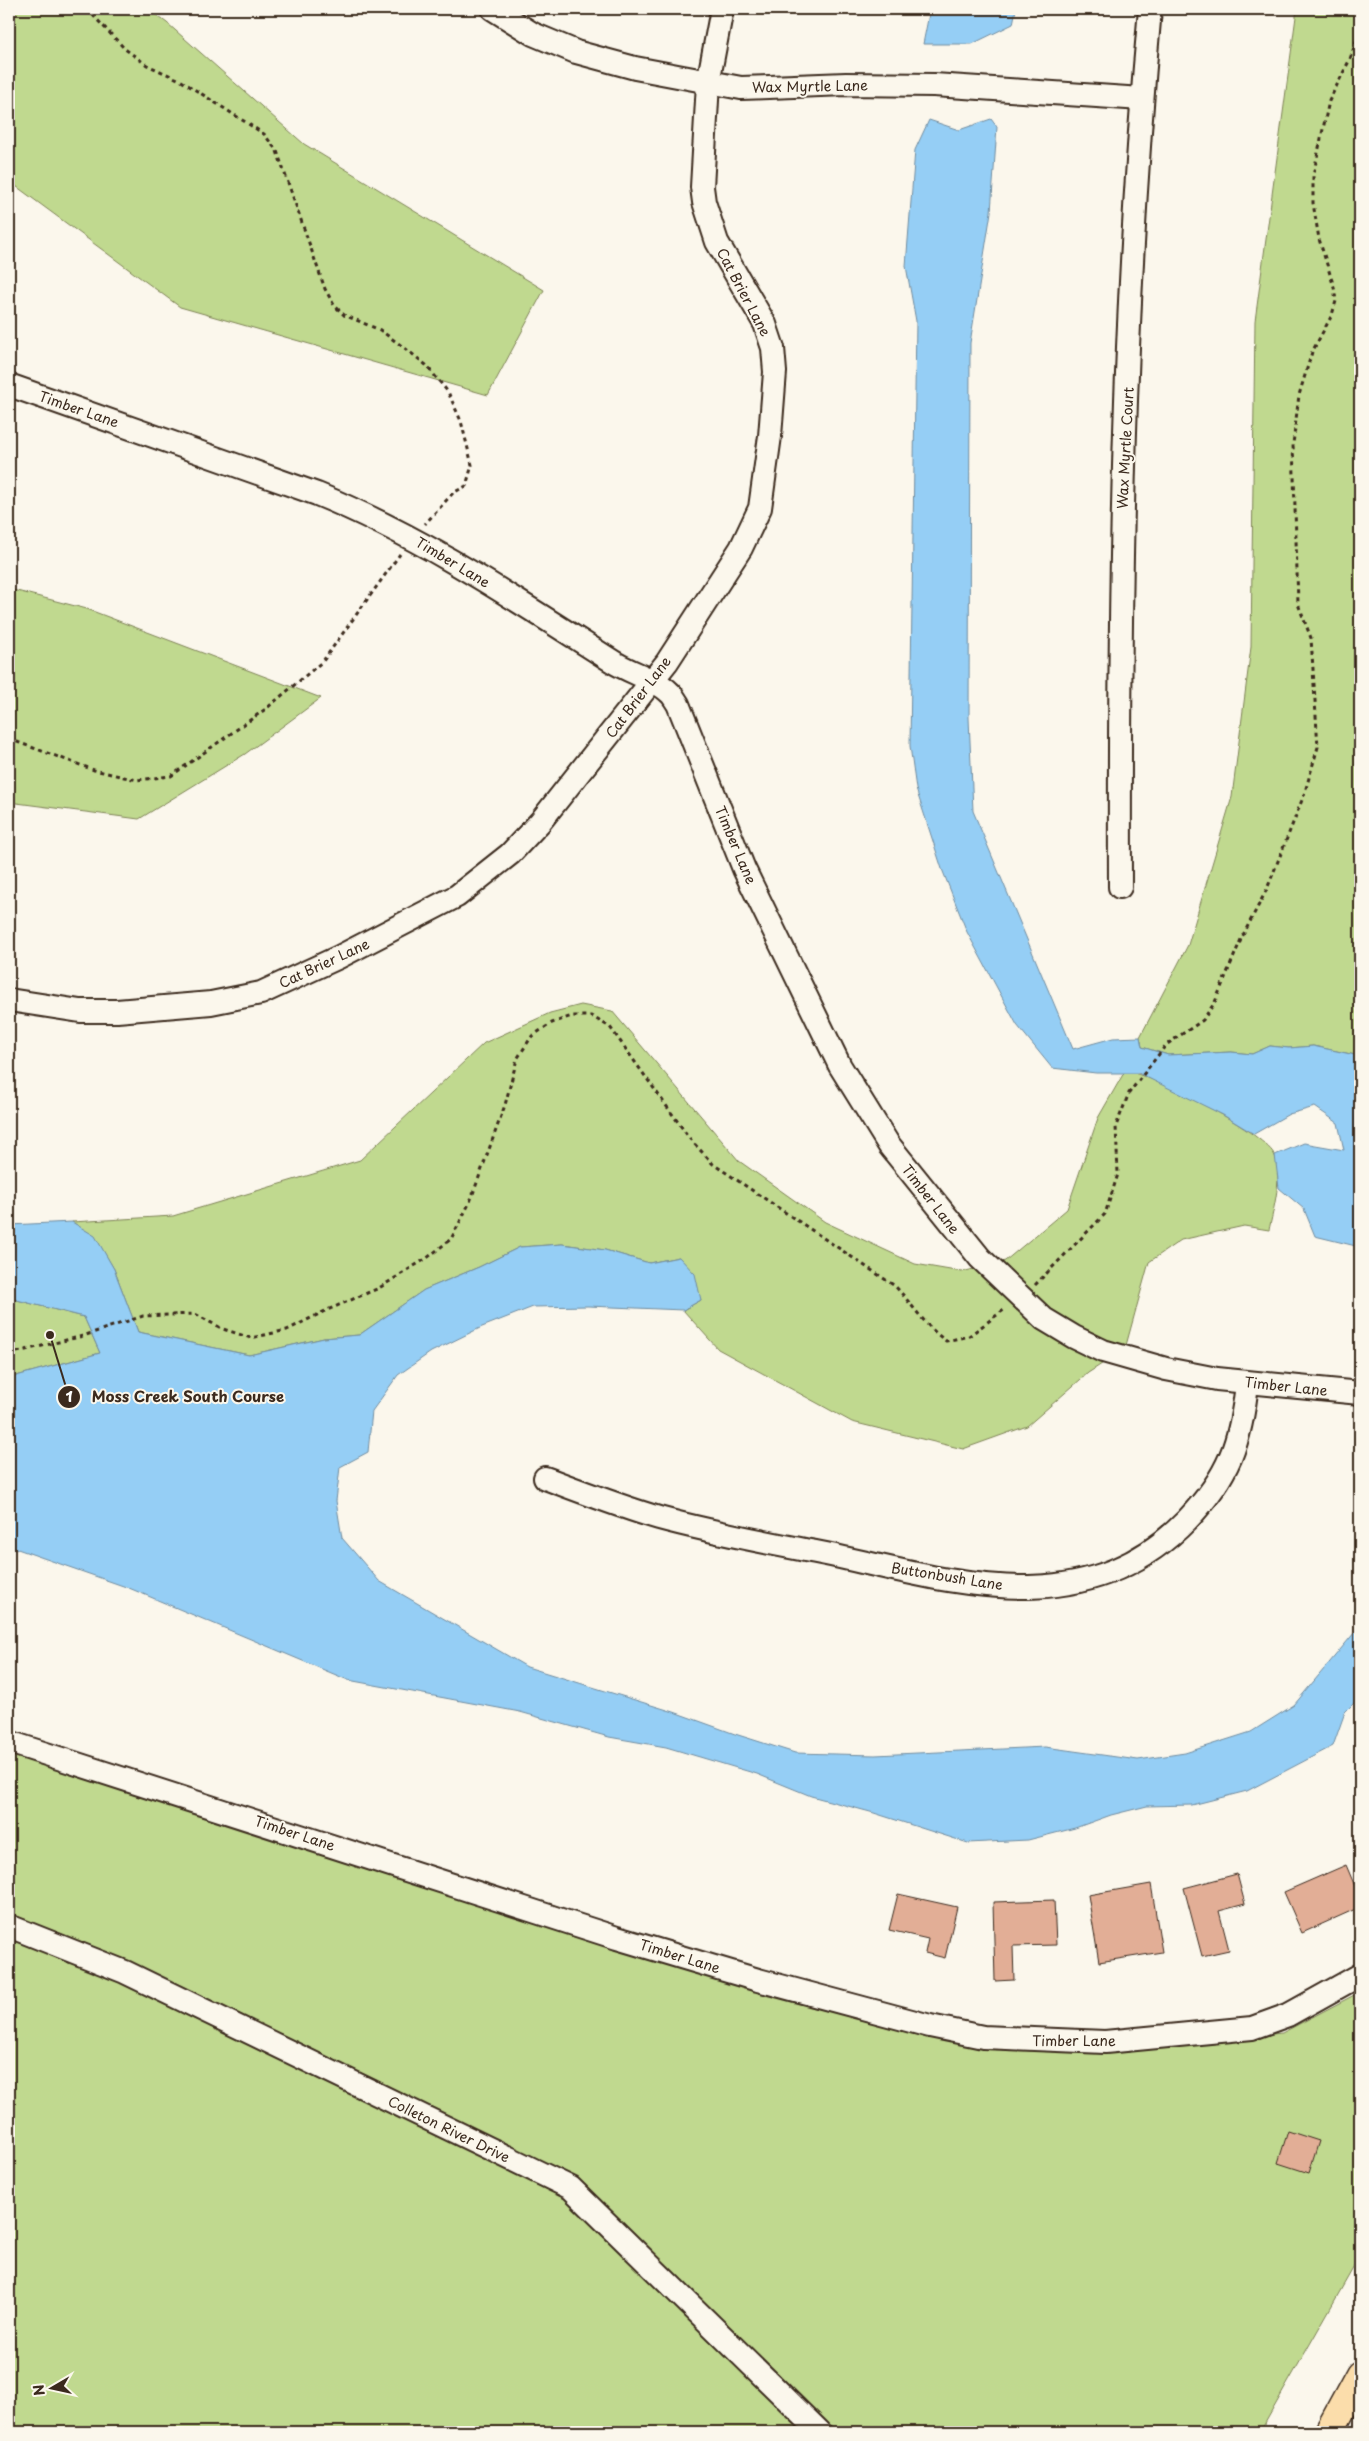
<svg xmlns="http://www.w3.org/2000/svg" width="1369" height="2441" font-family="'Playpen Sans',sans-serif">
	<rect width="100%" height="100%" fill="#fbf7ec"/>
	<filter id="ink" filterUnits="userSpaceOnUse"><feTurbulence type="fractalNoise" baseFrequency=".02" numOctaves="2"/><feDisplacementMap in="SourceGraphic" scale="10" xChannelSelector="R" yChannelSelector="G"/><feConvolveMatrix kernelMatrix="1 2 1 2 8 2 1 2 1" color-interpolation-filters="sRGB"/></filter>
	<g filter="url(#ink)">
		<!-- green -->
		<g fill="#c0d98f" stroke="#7e8256">
			<path d="M9,9h139l19,14 137,121 240,146 -56,105 -308,-88 -171,-126z"/>
			<path d="M1297,9h63v1047l-47,-10 -24,2 -19,-2 -18,8 -21,-2 -63,3 -26,-8 -2,-10 48,-92 44,-148 19,-150 4,-326z"/>
			<path d="M9,589l78,20 234,89 -76,56 -106,65 -130,-17z"/>
			<path d="M581,1005l31,6 127,150 86,61 90,42 47,8 43,-11 62,-52 31,-91 27,-47c27,3 136,60 149,83 10,18 -1,57 -5,76l-25,-4 -63,14 -32,22 -24,87 -37,24 -61,53 -64,23 -111,-27 -134,-73 -35,-39 18,-10 -22,-43 -30,6 -44,-13 -43,-6 -42,3 -41,20 -55,23 -65,45 -35,3 -75,17 -111,-23 -24,-63 -19,-32 -23,-15 101,-6 187,-56 124,-117 66,-30z"/>
			<path d="M9,1298l75,19 16,36 -91,25z"/>
			<path d="M9,1751l349,116 624,180 123,4 177,-18 78,-41v264l-100,176h-1251z"/>
		</g>
		<!-- water -->
		<g fill="#95cef5" stroke="#718c9f">
			<path d="M930,9h86l-3,15 -41,20h-49z"/>
			<path d="M991,119l6,8 -6,85 -21,131 -1,375 4,93 100,238 40,-11 27,-1 2,10 26,8 63,-3 21,2 18,-8 19,2 24,-2 47,10v191l-45,-11 -11,-27 -25,-21 -4,-33 29,-12 40,7 -6,-27 -23,-16 -26,7 -35,20 -31,-19 -85,-42h-42l-44,-5 -35,-43 -50,-93 -25,-63 -26,-80 -6,-43 6,-425 -10,-55 9,-116 14,-30 30,10z"/>
			<path d="M72,1222l23,14 19,33 24,63 111,23 75,-17 35,-3 65,-45 55,-23 41,-20 42,-3 43,6 44,13 30,-6 16,17 6,26 -18,10 -95,-4 -55,1 -51,20 -51,25 -33,23 -26,36 -4,41 -28,15 -4,34 6,37 37,43 148,86 147,45 61,22 60,19 80,2 170,-8 93,13 47,-7 66,-21 43,-27 66,-79v71l-15,15 -12,34 -86,45 -55,14 -45,1 -36,9 -36,13 -47,12 -60,3 -94,-30 -63,-17 -54,-22 -91,-27 -57,-10 -89,-25 -172,-32 -219,-92 -120,-42v-168l91,-25 -16,-36 -75,-19v-73z"/>
		</g>
		<!-- building -->
		<g fill="#e2ae96" stroke="#3b2a1e">
			<path d="M1346,1865l14,33v9l-58,26 -18,-41z"/>
			<path d="M1237,1874l8,30 -26,7 10,39 -27,6 -18,-68z"/>
			<path d="M1151,1884l11,68 -63,10 -11,-67z"/>
			<path d="M898,1894l59,13 -12,51 -20,-5 3,-14 -39,-9z"/>
			<path d="M1054,1900l2,45 -43,1 1,34 -19,1 -2,-79z"/>
			<path d="M1288,2131l31,10 -10,32 -31,-10z"/>
		</g>
		<g fill="none" stroke-linecap="round" stroke-linejoin="round">
			<defs>
				<g id="street">
					<path d="M493,9l40,25 43,18 59,16 106,20 105,-4 88,1 208,14"/>
					<path d="M9,385l308,109c106,43 199,106 295,167 16,11 44,18 57,31 4,3 6,8 9,12l66,165 96,197 49,79 91,113 64,61 30,18 29,14 63,18 51,10 143,14"/>
					<path d="M1120,887c-1,-293 3,-586 30,-878"/>
					<path d="M9,1000l71,11h37l94,-8 50,-10 78,-36 118,-61 53,-42 30,-32 127,-160 74,-114 19,-40 10,-72 5,-64 -2,-24 -8,-24 -48,-82 -13,-40 -2,-15 6,-104 14,-74"/>
					<path d="M545,1478c38,14 76,29 114,40 55,15 111,25 167,36 126,27 258,72 361,-34 42,-44 54,-78 60,-137"/>
					<path d="M9,1742l608,196 141,42 172,46 53,11 122,5 147,-14 36,-13 72,-40"/>
					<path d="M9,1926l116,46 446,216 249,244"/>
				</g>
				<path id="highway" d="M1329,2432l31,-57"/>
			</defs>
			<!-- street casing -->
			<use href="#street" stroke="#3b2a1e" stroke-width="26"/>
			<!-- highway casing -->
			<use href="#highway" stroke="#3b2a1e" stroke-width="31"/>
			<!-- path -->
			<g stroke="#3b2a1e" stroke-width="3" stroke-dasharray="4 4" stroke-linecap="butt">
				<path d="M87,9l38,40 22,16 33,15 84,54 13,17 48,138 9,16 10,10 36,15 26,19 20,16 22,27 13,29 11,44 -6,21 -13,7 -28,31"/>
				<path d="M9,739l85,31 43,10 34,-4 96,-68 56,-47 77,-107"/>
				<path d="M1035,1285l70,-71 13,-40 -2,-48 13,-33 37,-48 37,-25 12,-18 27,-65 25,-48 37,-94 14,-48 -7,-109 -13,-34 -5,-160 6,-49 13,-43 20,-37 4,-14 -2,-14 -15,-48 -6,-36v-27l16,-75 21,-42 10,-29"/>
				<path d="M9,1354l74,-18 60,-20 52,-2 28,15 28,9 36,-8 38,-19 54,-23 48,-30 24,-19 19,-37 35,-97 12,-46 15,-23 20,-13 20,-7h19l19,11 80,112 23,25 182,122c17,18 30,40 51,55l23,-5 36,-27"/>
			</g>
			<!-- street -->
			<use href="#street" stroke="#fbf7ec" stroke-width="22"/>
			<!-- highway -->
			<use href="#highway" stroke="#fbddab" stroke-width="28"/>
		</g>
	</g>
	<g text-anchor="middle" dominant-baseline="central" stroke-width="4" stroke-linejoin="round" paint-order="stroke">
		<!-- street labels -->
		<g font-size="14" fill="#3b2a1e" stroke="#fbf7ec">
			<text transform="translate(810 86) rotate(-1)">Wax Myrtle Lane</text>
			<text transform="translate(744 292) rotate(62)">Cat Brier Lane</text>
			<text transform="translate(79 409) rotate(19)">Timber Lane</text>
			<text transform="translate(1125 448) rotate(-87)">Wax Myrtle Court</text>
			<text transform="translate(453 562) rotate(31)">Timber Lane</text>
			<text transform="translate(638 697) rotate(-53)">Cat Brier Lane</text>
			<text transform="translate(736 845) rotate(67)">Timber Lane</text>
			<text transform="translate(324 963) rotate(-25)">Cat Brier Lane</text>
			<text transform="translate(931 1199) rotate(52)">Timber Lane</text>
			<text transform="translate(1286 1386) rotate(6)">Timber Lane</text>
			<text transform="translate(947 1576) rotate(9)">Buttonbush Lane</text>
			<text transform="translate(295 1833) rotate(18)">Timber Lane</text>
			<text transform="translate(680 1956) rotate(17)">Timber Lane</text>
			<text x="1074" y="2040">Timber Lane</text>
			<text transform="translate(449 2129) rotate(26)">Colleton River Drive</text>
		</g>
	</g>
	<!-- callouts -->
	<path fill="none" stroke="#3b2a1e" stroke-width="2" d="M50 1335L69 1397"/>
	<g fill="#3b2a1e" stroke="#fbf7ec" stroke-width="2">
		<circle cx="50" cy="1335" r="5"/>
		<circle cx="69" cy="1397" r="12"/>
	</g>
	<g font-size="15" text-anchor="middle" font-weight="bold" fill="#fff">
		<text x="69" y="1402">1</text>
	</g>
	<g font-size="15" text-anchor="middle" font-weight="bold" fill="#3b2a1e" stroke="#fbf7ec" stroke-width="4" stroke-linejoin="round" paint-order="stroke">
		<text x="188" y="1402">Moss Creek South Course</text>
	</g>
	<!-- margin -->
	<rect width="1369" height="2441" fill="none" stroke="#fbf7ec" stroke-width="30"/>
	<rect x="15" y="15" width="1339" height="2411" fill="none" stroke="#3b2a1e" stroke-width="2" filter="url(#ink)"/>
	<!-- north arrow -->
	<g transform="translate(52 2388) rotate(261)" stroke="#fbf7ec" stroke-width="4" paint-order="stroke">
	<path d="M0-4L9 19L0 12L-9 19Z" fill="#3b2a1e"/>
	<text y="-8" font-size="14" font-weight="bold" text-anchor="middle" fill="#3b2a1e">N</text>
	</g>
</svg>
